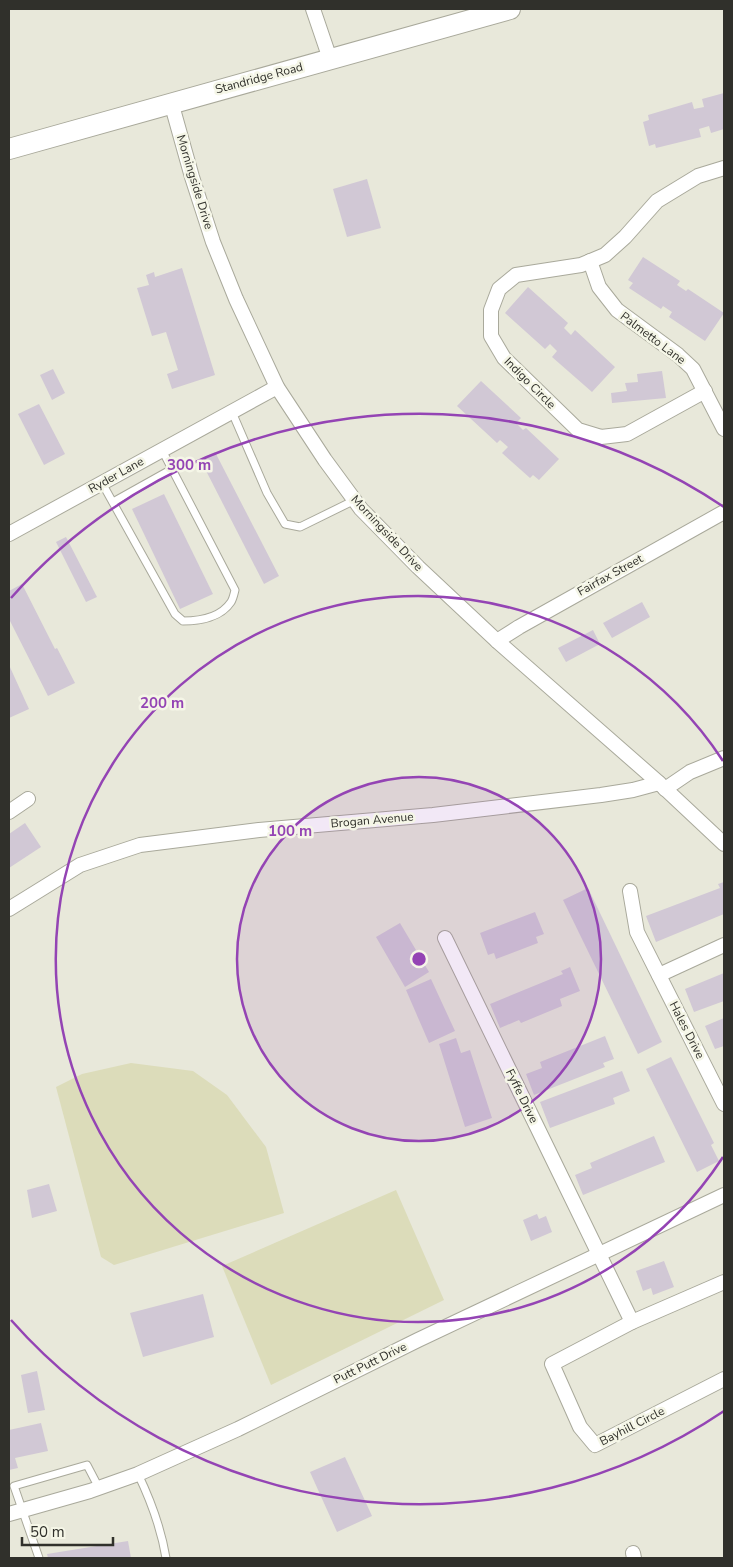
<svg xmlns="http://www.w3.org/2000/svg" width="733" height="1567" font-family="'Nunito Sans',sans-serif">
	<rect width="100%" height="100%" fill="#e8e8da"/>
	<!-- green -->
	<g fill="#dcdcba">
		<path d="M131,1063l62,8 34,24 39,52 18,66 -170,52 -13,-8 -45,-170 26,-13z"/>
		<path d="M396,1190l48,110 -173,85 -49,-119z"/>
	</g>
	<!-- building -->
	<g fill="#d1c8d5">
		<path d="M724,93v36l-13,4 -2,-7 -10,3 2,8 -45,11 -1,-4 -6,2 -6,-24 6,-2 -1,-5 44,-13 2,7 10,-2 -2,-8z"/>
		<path d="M367,179l14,49 -34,9 -14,-48z"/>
		<path d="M643,257l37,24 -3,4 9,6 2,-2 36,24 -19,28 -36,-24 3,-5 -9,-6 -2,3 -32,-21 4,-5 -5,-3z"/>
		<path d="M182,268l33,107 -43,14 -5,-15 11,-4 -12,-38 -14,4 -15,-48 12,-3 -3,-10 8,-3 1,5z"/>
		<path d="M528,287l40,36 -4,5 7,7 4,-5 40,37 -23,25 -40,-35 5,-6 -7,-7 -5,5 -40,-36z"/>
		<path d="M53,369l12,24 -13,7 -12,-25z"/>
		<path d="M662,371l4,27 -54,5 -1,-10 16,-2 -2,-8 13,-1 -1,-8z"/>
		<path d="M481,381l40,37 -5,5 7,7 3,-2 33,31 -20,21 -6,-5 -3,3 -18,-16 -10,-9 6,-6 -8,-7 -3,3 -40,-37z"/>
		<path d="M39,404l26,50 -21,11 -26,-51z"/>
		<path d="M215,452l64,124 -15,8 -64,-125z"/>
		<path d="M164,494l49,100 -33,15 -48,-100z"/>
		<path d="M66,537l31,60 -11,5 -30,-60z"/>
		<path d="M22,584l33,65 2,-1 18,35 -27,13 -39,-77v-28z"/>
		<path d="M642,602l8,15 -38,21 -9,-15z"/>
		<path d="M593,630l7,14 -34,18 -8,-14z"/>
		<path d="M9,665l20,44 -20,9z"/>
		<path d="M25,823l16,24 -32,21v-34z"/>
		<path d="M724,882v32l-68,28 -10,-26 74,-28 -2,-4z"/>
		<path d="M588,888l74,154 -24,12 -75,-154z"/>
		<path d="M535,912l9,22 -8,3 2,6 -42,16 -2,-6 -6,2 -8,-22z"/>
		<path d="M400,923l29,49 -24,15 -29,-50z"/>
		<path d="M570,967l10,24 -20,8 2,7 -41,17 -2,-3 -19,8 -10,-24 73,-30 -2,-3z"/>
		<path d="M724,973v28l-30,11 -9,-23z"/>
		<path d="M431,979l24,52 -26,12 -23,-53z"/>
		<path d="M724,1018v28l-9,3 -10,-23z"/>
		<path d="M605,1036l9,23 -11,4 2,4 -71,28 -8,-21 16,-6 -2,-6z"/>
		<path d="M456,1038l5,15 9,-3 22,68 -27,9 -26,-83z"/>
		<path d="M671,1057l43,86 -3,2 8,16 -22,11 -51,-103z"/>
		<path d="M622,1071l8,20 -17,7 2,6 -65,24 -10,-26z"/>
		<path d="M654,1136l11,26 -82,33 -8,-20 17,-7 -2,-5z"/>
		<path d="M49,1184l8,27 -25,7 -5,-28z"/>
		<path d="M537,1214l2,5 7,-3 6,16 -21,9 -8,-21z"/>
		<path d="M664,1261l10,26 -21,8 -2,-7 -8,3 -7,-20z"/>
		<path d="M203,1294l11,43 -71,20 -13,-44z"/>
		<path d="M37,1371l8,39 -17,3 -7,-38z"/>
		<path d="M41,1423l7,28 -33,7 3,10 -9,2v-40z"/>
		<path d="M345,1457l27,59 -35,16 -27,-60z"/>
		<path d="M128,1541l3,17h-83l-1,-4z"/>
	</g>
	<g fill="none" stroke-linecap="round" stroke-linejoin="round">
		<defs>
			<g id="lane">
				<path d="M232,412l35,81 18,31 15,3 55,-27"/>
				<path d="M102,483l73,131 8,7c17,0 38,-4 48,-19 2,-3 3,-8 4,-12l-73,-140"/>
				<path d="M113,502l59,-33"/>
				<path d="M138,1474c13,27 23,54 28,84"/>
				<path d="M39,1558l-25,-72 73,-21 12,23"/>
			</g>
			<g id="street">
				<path d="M313,9l17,50"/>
				<path d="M171,102l21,75 21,65 23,57 41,88 48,73 36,49 57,58 79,74 162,142 65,61"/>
				<path d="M590,261l9,26 18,23 61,45 15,14 31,60"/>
				<path d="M705,391l-78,43 -26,3 -23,-7 -74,-72 -13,-22v-26l8,-21 17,-14 65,-10 24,-10 20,-18 32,-36 41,-25 26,-8"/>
				<path d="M9,534l268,-147"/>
				<path d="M497,641l22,-14 205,-115"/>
				<path d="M665,789l25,-17 34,-14"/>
				<path d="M9,812l19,-13"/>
				<path d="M630,891l7,41 87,172"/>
				<path d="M9,909l71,-44 60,-20 119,-15 174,-15 168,-20 32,-5 26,-7"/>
				<path d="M445,938l187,384"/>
				<path d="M659,975l65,-30"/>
				<path d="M724,1282l-92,40 -80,42 28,63 15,18 129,-66"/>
				<path d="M9,1514l81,-23 48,-17 100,-45 180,-89 306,-145"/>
				<path d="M633,1553l1,5"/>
			</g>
			<path id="secondary" d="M9,149l501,-140"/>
		</defs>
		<!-- lane casing -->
		<use href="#lane" stroke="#a9a99b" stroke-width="9"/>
		<!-- street casing -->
		<use href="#street" stroke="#a9a99b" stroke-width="16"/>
		<!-- secondary casing -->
		<use href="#secondary" stroke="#a9a99b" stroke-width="22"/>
		<!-- lane -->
		<use href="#lane" stroke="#fff" stroke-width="7"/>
		<!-- street -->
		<use href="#street" stroke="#fff" stroke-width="14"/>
		<!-- secondary -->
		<use href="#secondary" stroke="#fff" stroke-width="20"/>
	</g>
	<!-- distance rings -->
	<circle cx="419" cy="959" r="182" fill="#9444b4" fill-opacity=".12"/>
	<g fill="none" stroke="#9444b4" stroke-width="2.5">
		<circle cx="419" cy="959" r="182"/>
		<path d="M723 1157A363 363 0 1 1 723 761"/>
		<path d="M724 1411A545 545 0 0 1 11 1320M11 598A545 545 0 0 1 724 507"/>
	</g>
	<g text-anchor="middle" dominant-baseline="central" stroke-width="5" stroke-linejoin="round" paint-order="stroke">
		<!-- street labels -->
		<g font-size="12" fill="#30302b" stroke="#f5f6e7">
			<text transform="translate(259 78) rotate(-15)">Standridge Road</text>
			<text transform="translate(195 182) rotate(73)">Morningside Drive</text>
			<text transform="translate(653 338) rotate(37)">Palmetto Lane</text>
			<text transform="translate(530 383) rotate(45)">Indigo Circle</text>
			<text transform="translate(116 475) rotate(-29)">Ryder Lane</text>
			<text transform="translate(387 533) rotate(47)">Morningside Drive</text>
			<text transform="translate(610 575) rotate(-29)">Fairfax Street</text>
			<text transform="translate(372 820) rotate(-5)">Brogan Avenue</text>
			<text transform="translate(687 1030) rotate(63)">Hales Drive</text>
			<text transform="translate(522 1096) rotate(64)">Fyffe Drive</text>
			<text transform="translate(370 1363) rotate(-26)">Putt Putt Drive</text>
			<text transform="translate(632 1426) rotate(-27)">Bayhill Circle</text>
		</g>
	</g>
	<circle cx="419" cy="959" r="8" fill="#9444b4" stroke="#f5f6e7" stroke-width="2.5"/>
	<g font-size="15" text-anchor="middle" font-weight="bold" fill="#9444b4" stroke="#f5f6e7" stroke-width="5" stroke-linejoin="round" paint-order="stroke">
		<text x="189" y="470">300 m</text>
		<text x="162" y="708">200 m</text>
		<text x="290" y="836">100 m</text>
	</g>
	<!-- border -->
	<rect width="733" height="1567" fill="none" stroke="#30302b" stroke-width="20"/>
	<!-- scale -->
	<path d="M22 1537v8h91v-8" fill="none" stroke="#30302b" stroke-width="2.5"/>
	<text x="30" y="1537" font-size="15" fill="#30302b" stroke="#f5f6e7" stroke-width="4" paint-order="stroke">50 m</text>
</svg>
